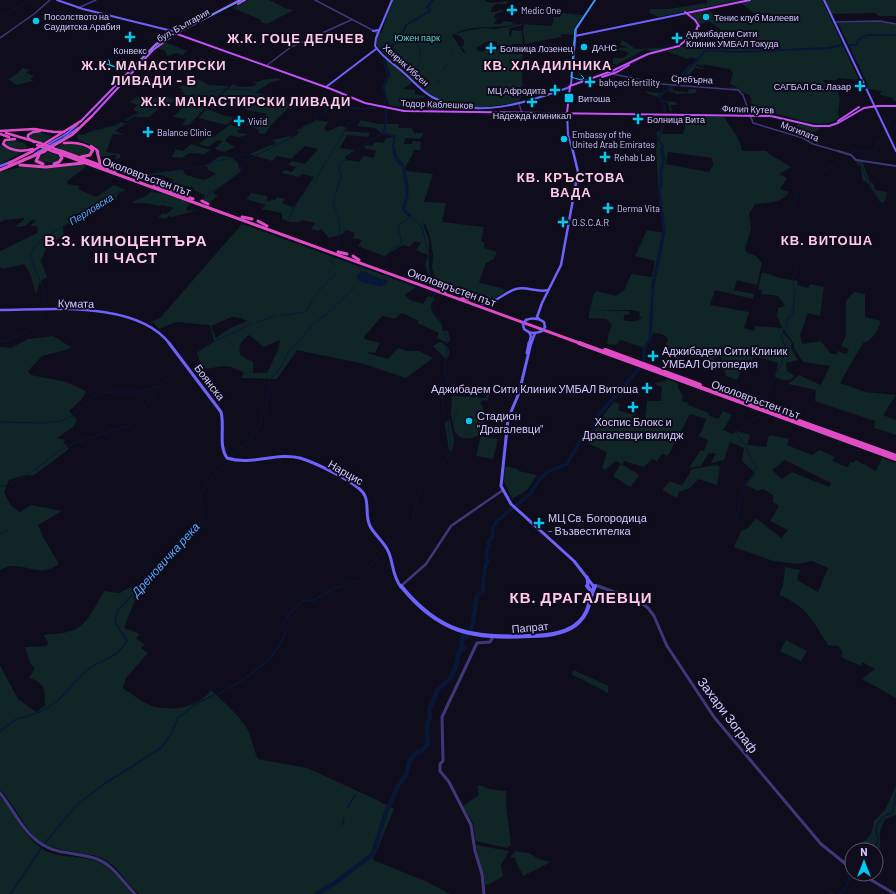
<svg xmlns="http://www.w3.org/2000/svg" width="896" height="894" font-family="Barlow,sans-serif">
	<rect width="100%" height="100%" fill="#0f0c1c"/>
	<!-- green -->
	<g fill="#0f2526" fill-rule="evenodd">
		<path d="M248,0h21l18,9 7,1 -27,14 -6,-2v-2l-28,-12z"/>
		<path d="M393,0h93l-1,1c12,4 16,-1 25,1l-4,2h-10l-4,3 -1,5h4l6,-2 4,1 -10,3 -1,4h3l-3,6h7l3,-3 8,1v1l4,1c-21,6 -44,-1 -64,11l11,17 3,1 -5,-7h3l-1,-3 2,-1 -5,-6 -6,-2 15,-4 16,-2 11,1 25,-5 2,1 -13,3 -1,7 2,1 1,-6 10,1 1,13h-11v3l-15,-1v-4l-8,-1 -13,7 4,4 8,-3 2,5 9,3 -8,-3 -2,-5h22l1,3 11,1 -1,25 1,14 -4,10 -32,5h-15l-26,-5 -21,-10 -48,-45 -1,-8 3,-6h3c2,-11 6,-20 11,-33z"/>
		<path d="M707,0h35l-84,17 -8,-4 -1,-4h20l38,-6z"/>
		<path d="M754,0h68l37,80 -22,-2v2h-14l1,3h6l3,5h4l3,11 -2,14 2,5c-21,14 -47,-2 -68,-5l5,-2 -7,-3 -12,5h-6l-1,-3 8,-3 -10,-5 3,-1 -3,-6 -20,-8 9,1 -8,-4 3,-11 -3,-4 -29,-5 4,2 -7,-1v2l8,1 -3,1 -8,-1 4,-4h-2l-8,12 -5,-2 -5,10h-6l4,-1c4,-10 12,-20 22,-23l-8,-3 -4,2 -21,-8 79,-18 -2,-2 -19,1 -14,-10 -10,2 -11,-10 18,-4 13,6 -7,5 8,-5 10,5 24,-5v-2l-14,-11z"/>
		<path d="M825,0h71v16h-17l-4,-3 -43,1z"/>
		<path d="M562,13l21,2 -9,13 -1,7 -12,-1v3l-36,7 -2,-13 1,-7 28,2 2,-9h6z"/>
		<path d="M882,21l14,4v76l-3,-1v-2l-13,-3 1,-4 -13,-2 -1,-3 1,-1 -30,-62z"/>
		<path d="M622,40l14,9 39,-2 -23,5 -6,-3 -30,16 -3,-1v-6h10l6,-5 -4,-2 -8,-1 2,-2 9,-1 -8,-2z"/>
		<path d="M165,42l22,9 -5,4 -5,-2 -10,3 -2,-5 -8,-3z"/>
		<path d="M385,57l27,26 -9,6 12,1v4l10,2 -1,2 -21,1 -1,4 13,1 7,-2 1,4 -9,1v2l-25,-4 -5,-18 6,-12z"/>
		<path d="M22,68l8,2 -4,3 8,3 -4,3 4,2 -17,4 -9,-6 10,-6z"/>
		<path d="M278,78l2,2 -11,3 -13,9 27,9h12l-24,24 -6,9 -6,-1v-3l-13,-5 9,-6h4l8,-5 -21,-4 -1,-4 -15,-2 -2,2 -14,-5 19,-17 7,3 15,-1 1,-3 -5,-1h7l4,-2z"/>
		<path d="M197,79l12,6 20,1 -22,20 -18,19h-7l4,-6 -13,-2 15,-15 -5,-4 -24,10 -10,9h-15l-7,4 -3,-1 15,-8 -6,-2 5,-5 -9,-3 12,-5 -14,4 12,-5 14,3 10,-3 11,3 11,-6 -4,-2 1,-2 -4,-2 6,-2 5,1z"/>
		<path d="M670,86h2l-8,7 4,-1 5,-6v4l2,1 13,1 1,-3h7v4l-20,1 -2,-2c-6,-1 -12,1 -14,6l2,3 14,1 1,3h-7l2,6h-2l-2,-9h-6l-3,-4 2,-5 -2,1 -1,3 -12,-4v-2c10,3 17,3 24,-5z"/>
		<path d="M207,109l18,7 11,1 -10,8 -28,-7z"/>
		<path d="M662,116h4l-4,18h21l5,-18 36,1c7,12 16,20 18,34h24c9,8 17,10 25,16l-12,7 8,4 -7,11 9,3c-6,11 -22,11 -34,12l-6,10 2,15 -6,20 1,3 10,4 6,7 -5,22 -20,-5 -3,10 20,4 -1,5 -38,-9 -5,15 39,7 -5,16 10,3 1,-5 27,2 -5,-12 1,-8 7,-2 -7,-10 -17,-2 1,-4 -4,-1 4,-17 18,6 18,3 -1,4 11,3 2,-4 14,3 -4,29 -12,-3 -8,22 2,9 19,-3 10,13h5l2,-3 8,3 3,-5 -8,-3 5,-11v-34l8,-9 11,2v23l16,4c-4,10 -7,19 -18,22l-23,40 25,9 31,3 -13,20 13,5v15l-22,-7 1,-7 -60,-20 1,-11 -28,-6 11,-9 22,10 9,-19 -27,-4 -9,-14v-4l-11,-15v3l9,11 -1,5 7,12 -12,3 1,8 8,5c-7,7 -12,4 -20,1l3,-14 -24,-7 -6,13 -8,4 -3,7 -11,-4 -6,-22h-5l-1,7c-17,-4 -34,-6 -51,-11l5,-10 -1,-3 -6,-3 -8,-1 -2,8 -6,7 -25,-8 -4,5 -9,-1 1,-8 4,-12 -6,-5 -17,-1v-7h40l1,3 -6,1v4l-2,1c8,1 13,3 20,-2l-3,-2 1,-4 -8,-2 -42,1 3,-16 4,-4 19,5 9,-7 6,-15 21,3 3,-16 -20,-5 12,-26 18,3 -6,-35 -3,-48 2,-13 -2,-4 5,-4zM668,152l44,6 1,7 -4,7 -43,-8z"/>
		<path d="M315,120l14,2 -5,5 1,3 3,1 12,-5 6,1 -2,4 26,2 -2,4 -21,-2 -7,13 15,2 -10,7 2,3 12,2 4,-6 11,2 2,-7 -12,-3 3,-3 5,1 3,-4 9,1 1,-4 9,-2 -3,-3 -7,1 -9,-7 -18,-2 4,-6 17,4h21l-1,4h14l2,5h10l-4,6 -15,-1 -1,6h8l1,-3 8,1 -1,8h-6c-1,7 -7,12 -9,19l2,2 26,3 -9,28 22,1 -4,19 42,5 -3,14 3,1v6l13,4 -3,7 -8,4 -7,20 23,5 4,3 -17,11h-4l-2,-7 -11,-4 -6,4 -22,-7 2,-6h-10l-4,-14 1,-12 -3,-20 -5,-12 -2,-1 6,17v29l3,8h-2l-5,-12 3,-10 -12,-5 5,-7 -6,-2 -6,6 -6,-2 -19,11 -26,-10 4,-6 -9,-2 2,-5 -9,-3 -3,4 -14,4 -8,-9 -3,2 -7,-2 4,-6 -14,-3 -2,2h-9l-8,-3v-6l-15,-3h-6l5,-5 -20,-6 5,-6 16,3v5h3l1,-2 7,2 -3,-1 2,-3 8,2 -3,4 11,4 2,-1 19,-29 -12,-3 -3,3 -17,-4 2,-3 8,2 4,-5 -8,-2 4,-4 13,3 13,-15 -13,-3 -14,13 -14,-3 -5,5 -23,-7 28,-11 -5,-3 17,-4 2,1 6,-2 2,-4h-3c6,-5 14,-6 19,-11z"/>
		<path d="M121,122l13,4 -9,-2 -10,7 10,4 -12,-1 -7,18 14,2v4l-5,2 1,-5 -16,2 -2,-9 -19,-8 -2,-2 1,-4 6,1c10,-8 25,-5 37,-13z"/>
		<path d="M798,124l24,3 -10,7 -4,-1 -2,3 -11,-4 2,-2 -2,-3z"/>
		<path d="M231,125l10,3 -4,4 12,3c-3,0 -8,2 -10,2 -8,0 -7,-5 -14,4l10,6 -11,5 -9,-3 8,-8 -6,-1 -9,7 -10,-3 13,-8 3,1 14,-11z"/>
		<path d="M38,131l12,4 2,2 -9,6 -13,-5 -1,-3z"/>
		<path d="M14,140l10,3 3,3 -2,5h-8l-13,-7 2,-3z"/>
		<path d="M64,143l13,1 15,6 -3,4 -11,2 -23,-8z"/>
		<path d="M191,144l20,6 -7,4 -15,-1 -7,5 -11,-1 4,-5v-3l8,2z"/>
		<path d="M0,145l11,5 12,2 -23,12z"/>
		<path d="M48,151l12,5v4l-8,3 -14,-1 -1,-3z"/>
		<path d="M220,156l11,1 7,6 1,6 3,1 -21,17 -3,1 -5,5 5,2 -8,8 -7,-3 2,-5 -12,-5 1,-2 -13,-3 -7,5 -7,-3 6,-7c-14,-8 -17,-5 -31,-1 11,-9 29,-8 42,-9l-1,1 3,4 18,5 12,-6 -9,-5 1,-2 -3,-1z"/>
		<path d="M856,160h6l8,22 3,1 2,7 12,2 -1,6 -2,4h-4l-14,-21h-3l-3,-15 -3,-2z"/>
		<path d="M82,164h4l-1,4 -18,13v3l13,2 -2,3 18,8 18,-12 12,5 -8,4 -4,8h-7l-44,25 1,8 -17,11 -6,15 6,16 -7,5 -4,11 -1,-1 -4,-16 -7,-12 -21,5 -3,-2v-16l37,-18 1,-4 -2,-3h-6l6,-6h-4l-7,6 -11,1 10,-7v-2l-20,2 -4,2v-50l30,-7 12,3z"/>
		<path d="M151,192l11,1 29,10 -5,5 1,3 11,-1 -26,7 -3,-1 -4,3 -7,-2 5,-4 3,1 8,-6 -12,-3 -2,1 -16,-3h-11l-2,-1 13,-5z"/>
		<path d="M242,224l174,63 -11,8 5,5 13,4 5,-8 4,1 2,-4c1,6 -5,11 -2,18 3,8 11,10 10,19l6,1 2,8 -2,4 -11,-5 2,-5 -22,-10 2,-2 -17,-8 -7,6 -13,-3 -18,21 1,2 15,4 -5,10 -6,-1 -2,1 21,6 10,-11 9,3h12l14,7 -27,20 -42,-14 -67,-14 -20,29 -36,-1 3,-6c-6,-2 -13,-6 -19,-6 -17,1 -23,10 -28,-14l17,-10 -4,-17 -34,-3 -17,7 -5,-6 -4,-1 10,-4zM232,317l8,1 7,3 -17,7 -14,10 -5,-12zM249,335l15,12 16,-7 -2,10 -11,23h-14v-11l-13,-7c-2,-10 1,-14 9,-20z"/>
		<path d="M53,336l18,11 -5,3 -24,6 -14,15 3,4 35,7 20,9 -4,8 -13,12 8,9 -4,7 -16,11 8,2 -2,2 6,7 -35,26 -13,1 -12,4 -5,12 7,14 9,6 11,-7 31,6 -24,14 5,12 16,27c-19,13 -27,2 -47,2 -4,0 -8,2 -12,4v-223l11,1 17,-9z"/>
		<path d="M440,342c8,4 13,10 6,17l-13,-13z"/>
		<path d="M667,379l11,4v5l5,7 -1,6 7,2 -1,2 21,8 -1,2 10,4 5,-8 9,4 -9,15 10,4 2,-3 14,3 1,1 -3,10 19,2 3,-12 20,4 -2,6 25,10 8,-5 15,7 -3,4 15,6 4,-5 2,1 3,-3 20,11 6,-13 14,5v235l-34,-19 13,-10 -13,-7 -1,4 -20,-9 1,-6 -4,-5 -10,-1c-16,-25 -20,-38 -49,-50l4,-10 2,-18 15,3 -3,10 21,12 10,-24 -16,-7 -14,3 -25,-3 -39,-14 7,-16 7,-3 8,-10 25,20 7,-8 -18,-9 9,-15 -6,-4v-7l-10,-6 -5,2 -12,-6 9,-12 -13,-12 2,-13 -14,-6 -6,18 -13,3 5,-10 -8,1 -7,12 -12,2 11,-17h4l4,-11 -10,-4 4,-5 4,-12 -16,-5 -22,42 -6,-2 -5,7 -5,-2 -8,8 -20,-6 -2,4 13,7 4,4 -9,11 -17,-11 8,-12 -5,-3 -11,9 -3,-2 5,-16 -20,-9 18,-30 9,-11 6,2 -2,6 27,9 2,-18h14l1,-14 -7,-3v-1l11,-2zM785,460l46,23 -2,4 -37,-15 -10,7 -10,-9z"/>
		<path d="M488,391l3,1 -4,9 -4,-1 -3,3 3,4 -1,10 2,1 -2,14c-7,8 -25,10 -28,-3 -2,-7 3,-18 5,-25l-6,21 -2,-12 1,-17 34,2z"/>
		<path d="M450,420l4,21 -2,10h-3l-4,-26v-3z"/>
		<path d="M481,436l17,3 -5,20 -17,-3z"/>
		<path d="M716,465l4,2 -3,18 -19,-6 -8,9 -11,4 -2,6 -15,-8 8,-9 12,5 10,-17z"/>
		<path d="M505,466l12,3 2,2 18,4 -10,15 -15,9 -8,-18z"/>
		<path d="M131,587l8,3 -15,38 16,6 -4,4 9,7 -4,3 7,5 -22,25 -3,10c9,6 21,16 32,19 20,4 44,0 56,-17 11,11 27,24 35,37 6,10 7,22 12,32l49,9 68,31 19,10 -21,51 52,21 25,13h-311c-14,-11 -22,-31 -40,-37 -19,-6 -43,-5 -60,-16 -12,-9 -26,-39 -39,-51v-125l18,34 18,13 9,-6c0,-15 1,-23 -16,-28l6,-10 -5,-5 -5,-16 22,-1 1,-3 -4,-8c9,-1 20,-1 29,-5 15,-5 23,-26 31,-39l15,2z"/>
		<path d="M786,640l21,11 -6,10 -20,-9 -1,-1z"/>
		<path d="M574,670l34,16v7l-37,-19z"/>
		<path d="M479,785l10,4 17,2v14l5,40 -4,3 -31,-7 -3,-18 -10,-17 16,-11 -2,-8z"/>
		<path d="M896,786v29l-11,4c-2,4 -4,9 -5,13 -1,8 3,16 -4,22v-4h-20l15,-16 3,-13 11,-11z"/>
		<path d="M0,797c16,17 22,38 43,52 15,10 37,6 53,12 15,6 26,21 36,33h-132z"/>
		<path d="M476,845l33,6 -8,14 2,11 -13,8 -5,1c-1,-14 -8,-27 -9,-40z"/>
		<path d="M515,851l14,2 9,6 13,3 -28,14 -9,-19 -4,1z"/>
	</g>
	<!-- water -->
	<path fill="#091737" d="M361,271c10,2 16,8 26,9l1,3 -7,4 -22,-6 -3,-4z"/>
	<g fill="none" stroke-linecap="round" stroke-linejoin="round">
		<!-- stream-far1 -->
		<g stroke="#091737" stroke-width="1">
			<path d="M427,7l6,2"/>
			<path d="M0,18l29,-18"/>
			<path d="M417,45l3,4"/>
			<path d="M420,50l1,7"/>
			<path d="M450,51l3,3"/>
			<path d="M103,60l1,3"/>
			<path d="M445,67l4,-6"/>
			<path d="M444,68v2"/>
			<path d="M458,69l2,2"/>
			<path d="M419,74l-2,-6 3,-5"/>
			<path d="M437,83l3,-4"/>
			<path d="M228,89l20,1 36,12 8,-1 30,3"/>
			<path d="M323,104l9,1"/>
			<path d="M125,120l61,-24 40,-7"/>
			<path d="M887,130l2,-13"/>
			<path d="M8,132l11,-1"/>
			<path d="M41,132l9,4 -1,4"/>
			<path d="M89,132l31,-8"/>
			<path d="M880,140l-4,1 5,4 -5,2v4h-12v4l-5,4v2c8,21 20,42 37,57"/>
			<path d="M35,147l6,-3"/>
			<path d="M852,152l14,-2"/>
			<path d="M234,158l11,-4 6,2"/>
			<path d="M339,165l30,-24 14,-8"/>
			<path d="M836,165l5,-4"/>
			<path d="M200,167l21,-7 12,-2"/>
			<path d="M821,170l14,-4"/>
			<path d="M142,179l18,-6 37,-6"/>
			<path d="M206,198l2,-4 32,-21 3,-10 4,-3 50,-25 6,-9 11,-4 2,-6 7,-2 10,-9"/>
			<path d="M788,212l11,-17 -5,-1"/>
			<path d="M288,221c4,-10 9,-21 16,-28 8,-8 10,-7 14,-18l31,-51 9,-8"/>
			<path d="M337,248c4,-15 4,-31 -4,-44l8,-28 -3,-11"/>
			<path d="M429,256v11l3,17"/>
			<path d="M331,261l1,-3"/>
			<path d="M331,262l5,3"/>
			<path d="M793,263l4,8"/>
			<path d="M380,265l6,-3c0,-10 6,-13 14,-17l1,-6 -3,-12c3,-5 7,-4 12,-11l12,11 7,28"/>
			<path d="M318,292l19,-20"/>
			<path d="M434,293c-4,20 5,20 9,36 2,7 5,8 4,15"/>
			<path d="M314,298l3,-4"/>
			<path d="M43,307l2,-14 -15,-36 4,-10 9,-8 62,-40 18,-9"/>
			<path d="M305,312l8,-12"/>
			<path d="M280,316l23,-4"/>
			<path d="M257,322l19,-6"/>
			<path d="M785,332l4,-16 4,-1 2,-24 -3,-14 5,-4"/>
			<path d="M217,340l35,-16"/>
			<path d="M0,342c19,-4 33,-12 43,-29"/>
			<path d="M198,352l17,-11"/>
			<path d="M773,377l7,-10 6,-17 -5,-15 3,-2"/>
			<path d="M762,402l11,-23"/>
			<path d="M142,411l18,-25 23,-23"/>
			<path d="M444,411l-2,-14 5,-14 -2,-14 2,-23"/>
			<path d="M0,422l44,1 17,-2 11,-5 23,-21 13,-3h30l22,-6"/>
			<path d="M231,457l4,-6 13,-8 12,-18 1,-7 5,-10 1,-12 4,-10 -2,-5 10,-11 9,-17 22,-25 -1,-2 17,-11 28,-27"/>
			<path d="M751,459l-5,-13 -10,-13 24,-18"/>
			<path d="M35,470l23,-18 16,-9 56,-18 6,-5"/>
			<path d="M0,487l12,-4 17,-10"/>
			<path d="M736,522l7,-35 14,-19 -5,-7"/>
			<path d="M0,533l9,-3"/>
			<path d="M387,546l26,-26 6,-30 29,-33 3,-11 -3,-25"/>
			<path d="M140,587l18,-16 10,-13 3,-8 27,-24 4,-10 -1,-20 2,-5 12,-17 13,-10 2,-4"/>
			<path d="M341,587l6,-4 12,-2 26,-33"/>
		</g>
		<!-- stream -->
		<g stroke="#091737" stroke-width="1.5">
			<path d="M283,625l6,-11 14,-14 9,1 23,-13 8,-2"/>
			<path d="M218,694c23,-11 61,-36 67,-62"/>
			<path d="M55,703c11,-10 20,-22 31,-32 15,-13 31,-11 41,-31l-12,-18 3,-12 23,-24"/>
			<path d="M0,731l15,-11 27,-9 10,-7"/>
			<path d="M77,805l27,-21 57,-36 9,-12 8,-18 16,-13 20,-10"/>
			<path d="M348,807l7,-12"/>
			<path d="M342,825l2,-7"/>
			<path d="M44,844l31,-37"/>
			<path d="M875,850l3,-11 -2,-8 2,-8 5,-6 10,-5 3,-19"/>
			<path d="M10,894l32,-47"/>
			<path d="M827,894h6"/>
			<path d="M840,894l7,-9 5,-15"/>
		</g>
		<!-- river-far3 -->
		<g stroke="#091737" stroke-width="2">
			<path d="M848,45h9l1,-5 9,-5h29"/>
			<path d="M383,51c15,-8 17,-10 23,-26l24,-14 -3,-4 6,-7"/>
			<path d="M383,57l5,18 -5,11 3,12 -1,7"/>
			<path d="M660,94l12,-7 34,-37 31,2 91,-4 15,-3"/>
			<path d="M659,96l6,11 -1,5"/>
			<path d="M333,105l27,4 15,-1"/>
			<path d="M386,110v12l-3,11 12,3 -2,10 2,6"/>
			<path d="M662,152l-1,-3 2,-2 -4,-7 5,-24"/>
		</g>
		<!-- river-far2 -->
		<g stroke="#091737" stroke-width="3">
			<path d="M394,151l3,9 6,5 4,21v10l-4,13 7,7"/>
			<path d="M647,344l3,-4 3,-55 11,-53 -5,-44 2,-4v-14l3,-9 -2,-10"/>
		</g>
		<!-- river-far1 -->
		<g stroke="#091737" stroke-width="3.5">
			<path d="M644,359v-11l4,-5"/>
			<path d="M483,587l2,-21 3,-5c-3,-5 -2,-11 1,-16l-1,-3 5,-5 -1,-8 5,-8 33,-27 10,-15 7,-7 20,-8 16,-28 10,-5 2,-12 44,-50"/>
		</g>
		<!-- river -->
		<path stroke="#091737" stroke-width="4.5" d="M316,894l19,-11 38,-29 13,-42 13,-28 7,-9 4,-15 7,-8h3l8,-8 -1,-18 3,-10 -1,-6 9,-21 11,-9 7,-13 3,-16 6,-3 -4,-3 1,-8h5l5,-9 5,-32 6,-5v-5"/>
		<!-- tertiary-far3 -->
		<g stroke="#3e387a" stroke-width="1.5">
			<path d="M315,0l63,33"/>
			<path d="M78,8l18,-8"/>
			<path d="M834,22l46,-1 16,3"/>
			<path d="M0,38l34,-24 16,-14"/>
			<path d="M266,66l25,-19 60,-27"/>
			<path d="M613,74l48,10 77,6 5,5 10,28 50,15 10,6 28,8"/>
			<path d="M519,104l3,9"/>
		</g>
		<!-- tertiary-far2 -->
		<path stroke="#3e387a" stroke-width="2" d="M838,151l13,4 5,5 40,6"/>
		<!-- tertiary-far1 -->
		<g stroke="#3e387a" stroke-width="2.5">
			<path d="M595,585l6,2"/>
			<path d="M401,586l25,-22 25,-38 52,-36"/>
		</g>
		<!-- tertiary -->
		<g stroke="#3e387a" stroke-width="3">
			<path d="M598,586l41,15 9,7 6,8 13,30 47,71 107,127 31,25"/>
			<path d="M0,793c14,17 23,40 43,52 16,10 36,7 54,14 16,6 26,23 38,35"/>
			<path d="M861,874l34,20"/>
			<path d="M484,894l-2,-20 -7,-23 -4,-26 -22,-43 -9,-11v-7l3,-3 -1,-44 35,-74 13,-1 3,-5"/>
		</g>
		<!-- secondary-far3 -->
		<g stroke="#6e62fb" stroke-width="2">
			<path d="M57,0l26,9 93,23"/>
			<path d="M392,0l-16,38 -1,8c7,11 19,18 29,27 9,8 17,18 28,24 44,23 94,6 138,-10"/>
			<path d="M824,0l72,151"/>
			<path d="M373,31l6,-1"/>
			<path d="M575,36l112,-23"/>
			<path d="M326,87l50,-38"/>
			<path d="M569,87l2,-2 5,-56 19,-29"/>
			<path d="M567,113l1,22 5,17"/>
			<path d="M45,146l21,-12 12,-10"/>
			<path d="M38,152l23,-12 17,-12"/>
		</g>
		<!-- secondary-far2 -->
		<g stroke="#6e62fb" stroke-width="2.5">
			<path d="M35,154l5,-3"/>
			<path d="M0,166l11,-4"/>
			<path d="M482,304c14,0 22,-12 34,-15 11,-3 21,4 32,1"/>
			<path d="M0,310c50,0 136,-10 170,34"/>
			<path d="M539,319l-2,-2 5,-14 19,-38 17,-93 -5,-21"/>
			<path d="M526,320c7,-3 12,-2 18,2l1,5"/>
			<path d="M523,324l1,5c6,5 11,5 18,2"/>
			<path d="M529,332l2,4 -2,8"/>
			<path d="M531,344l4,-11"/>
		</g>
		<!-- secondary-far1 -->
		<g stroke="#6e62fb" stroke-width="3">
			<path d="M169,343l52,69c4,15 -3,33 6,46 24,8 49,-6 73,0 13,4 60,25 65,38 4,9 0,20 5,30 5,10 15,16 19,27 5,13 3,22 12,34"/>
			<path d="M531,343l-12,50 -11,26 -7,67 10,18 63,57 20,26"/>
			<path d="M527,353l2,-10"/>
			<path d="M587,577l1,10"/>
		</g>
		<!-- secondary -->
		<g stroke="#6e62fb" stroke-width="4">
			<path d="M401,586c38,47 71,53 129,50 17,0 37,-2 49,-14 11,-10 10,-24 16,-36"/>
			<path d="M587,586l5,6"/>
		</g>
		<!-- primary -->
		<g stroke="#c552fb" stroke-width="2">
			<path d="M238,4l7,-4"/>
			<path d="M685,12l10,8 4,6"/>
			<path d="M687,13l63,-13"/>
			<path d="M176,32l1,2 154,55 34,14 39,8 367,5 43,10h15l9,-3 26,-15 14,-2h18"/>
			<path d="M602,77l15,-5 12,-7"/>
			<path d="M567,113l3,-27 42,-15 36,-17 31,-8 17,-15 2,-6"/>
			<path d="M92,116l61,-66 18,-13"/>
			<path d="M81,121l75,-77 84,-44"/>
			<path d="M838,121l21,-14"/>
		</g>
		<!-- trunk-far2 -->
		<g stroke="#e04cc6" stroke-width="2.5">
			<path d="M0,131l34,-2 20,3h10"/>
			<path d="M6,133l34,10"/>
			<path d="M0,134l9,3"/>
			<path d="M15,139l-10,1 -2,4c9,8 19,8 30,5"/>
			<path d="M34,142l-6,-4v-3l5,-3 7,-1"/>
			<path d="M64,143c10,-1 21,0 29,7l-1,2"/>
			<path d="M91,146l6,4 1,2"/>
			<path d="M55,149l9,3"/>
			<path d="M52,151l3,1"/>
			<path d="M31,152l50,-31"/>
			<path d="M43,152l29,-17 20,-19"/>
		</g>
		<!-- trunk-far1 -->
		<g stroke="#e04cc6" stroke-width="3">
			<path d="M53,151l529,193"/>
			<path d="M61,151l55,20"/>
			<path d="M97,151l3,12 4,3"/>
			<path d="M39,155l-3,6 7,3"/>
			<path d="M81,157l9,-2 2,-4"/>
			<path d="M9,163l24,-12"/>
			<path d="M54,164l5,-2 3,-4 -2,-4"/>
			<path d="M20,165l26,2 37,-4"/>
			<path d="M0,170l45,-19"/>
			<path d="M154,185l39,14"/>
			<path d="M202,201l6,3"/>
			<path d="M242,217l10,2"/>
			<path d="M258,221l9,5"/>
			<path d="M338,252l9,2"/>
			<path d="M353,256l6,4"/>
			<path d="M441,289l4,3"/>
			<path d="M462,298l6,1"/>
		</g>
		<!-- trunk -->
		<g stroke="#e04cc6" stroke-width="4">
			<path d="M579,343l317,116"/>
			<path d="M605,350l95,35"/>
			<path d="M735,398l161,58"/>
		</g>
		<!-- tram -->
		<g stroke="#06c7ec" stroke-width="1">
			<path d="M136,65l18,-18 11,-8 77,-39"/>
			<path d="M123,69l-13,-4 -1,-5 -6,1 1,2 19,7"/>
			<path d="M581,75l3,3 -3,2 -10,-3 4,-48 20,-29"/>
		</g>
		<!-- secondary-bridge -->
		<g stroke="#6e62fb" stroke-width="2.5">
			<path d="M523,324l3,-4"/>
			<path d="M542,331l3,-4"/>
		</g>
		<!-- trunk-bridge -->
		<g stroke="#e04cc6" stroke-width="2.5">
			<path d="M40,143l15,6"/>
			<path d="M37,145l15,6"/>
		</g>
	</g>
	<!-- markers -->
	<g fill="#06c7ec" stroke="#0f0c1c" stroke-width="1.5">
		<path d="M510 4h4v4h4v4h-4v4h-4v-4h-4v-4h4z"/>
		<circle cx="706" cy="17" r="4"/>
		<circle cx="36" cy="21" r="4"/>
		<path d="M128 31h4v4h4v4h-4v4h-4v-4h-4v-4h4z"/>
		<path d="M675 32h4v4h4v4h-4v4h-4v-4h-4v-4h4z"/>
		<circle cx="584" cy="47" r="4"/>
		<path d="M489 42h4v4h4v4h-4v4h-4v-4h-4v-4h4z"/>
		<path d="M588 76h4v4h4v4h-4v4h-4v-4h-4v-4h4z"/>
		<path d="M858 80h4v4h4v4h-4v4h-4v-4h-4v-4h4z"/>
		<path d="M553 84h4v4h4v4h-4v4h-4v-4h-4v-4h4z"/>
		<rect x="564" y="93" width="10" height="10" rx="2"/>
		<path d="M530 96h4v4h4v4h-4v4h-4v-4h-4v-4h4z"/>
		<path d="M636 113h4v4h4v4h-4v4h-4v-4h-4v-4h4z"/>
		<path d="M237 115h4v4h4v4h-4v4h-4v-4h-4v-4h4z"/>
		<path d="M146 126h4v4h4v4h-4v4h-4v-4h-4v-4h4z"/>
		<circle cx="564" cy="139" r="4"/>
		<path d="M603 151h4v4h4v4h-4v4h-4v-4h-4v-4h4z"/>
		<path d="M606 202h4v4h4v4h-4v4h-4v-4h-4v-4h4z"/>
		<path d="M561 216h4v4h4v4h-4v4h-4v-4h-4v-4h4z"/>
		<path d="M651 350h4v4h4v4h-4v4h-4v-4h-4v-4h4z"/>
		<path d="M645 382h4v4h4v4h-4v4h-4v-4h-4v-4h4z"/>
		<path d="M631 401h4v4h4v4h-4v4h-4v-4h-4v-4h4z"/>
		<circle cx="469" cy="421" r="4"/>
		<path d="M537 517h4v4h4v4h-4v4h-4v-4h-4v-4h4z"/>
	</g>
	<g text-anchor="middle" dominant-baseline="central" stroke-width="4" stroke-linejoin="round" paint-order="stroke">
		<!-- far-poi labels -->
		<g font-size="9" fill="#d1c8fe" stroke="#0f0c1c" text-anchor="start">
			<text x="521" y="10">Medic One</text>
			<text x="44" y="16">Посолството на<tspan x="44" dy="10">Саудитска Арабия</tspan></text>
			<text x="714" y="17">Тенис клуб Малееви</text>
			<text x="686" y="33">Аджибадем Сити<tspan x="686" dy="10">Клиник УМБАЛ Токуда</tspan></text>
			<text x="592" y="47">ДАНС</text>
			<text x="500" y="48">Болница Лозенец</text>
			<text x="130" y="50" text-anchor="middle">Конвекс</text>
			<text x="599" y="82">bahçeci fertility</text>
			<text x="851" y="86" text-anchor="end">САГБАЛ Св. Лазар</text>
			<text x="546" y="90" text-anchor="end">МЦ Афродита</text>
			<text x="578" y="98">Витоша</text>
			<text x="532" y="115" text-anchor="middle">Надежда клиникал</text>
			<text x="647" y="119">Болница Вита</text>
			<text x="248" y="121">Vivid</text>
			<text x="157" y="132">Balance Clinic</text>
			<text x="572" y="134">Embassy of the<tspan x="572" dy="10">United Arab Emirates</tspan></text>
			<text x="614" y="157">Rehab Lab</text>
			<text x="617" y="208">Derma Vita</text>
			<text x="572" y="222">O.S.C.A.R</text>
		</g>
		<!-- far-street labels -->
		<g font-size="9" fill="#d1c8fe" stroke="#0f0c1c">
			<text transform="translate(183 25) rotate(-29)">бул. България</text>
			<text transform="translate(406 65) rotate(42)">Хенрик Ибсен</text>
			<text transform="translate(692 79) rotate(3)">Сребърна</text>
			<text transform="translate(437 104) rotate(2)">Тодор Каблешков</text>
			<text transform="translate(748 109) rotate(2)">Филип Кутев</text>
			<text transform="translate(800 131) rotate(21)">Могилата</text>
		</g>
		<!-- far-park labels -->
		<g font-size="9" fill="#57dbc1" stroke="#0f0c1c">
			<text x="417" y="37">Южен парк</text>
		</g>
		<!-- far-water labels -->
		<g font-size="10" font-style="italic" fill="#59a6fb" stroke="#0f0c1c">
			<text transform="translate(91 209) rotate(-32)">Перловска</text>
		</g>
		<!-- street labels -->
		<g font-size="11" fill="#d1c8fe" stroke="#0f0c1c">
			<text transform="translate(147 176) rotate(20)">Околовръстен път</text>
			<text transform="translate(452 287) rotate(20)">Околовръстен път</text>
			<text transform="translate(76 303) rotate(1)">Кумата</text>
			<text transform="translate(210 382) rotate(53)">Боянска</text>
			<text transform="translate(756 399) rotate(20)">Околовръстен път</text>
			<text transform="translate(346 472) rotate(30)">Нарцис</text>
			<text transform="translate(530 627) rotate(-5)">Папрат</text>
		</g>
		<!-- poi labels -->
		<g font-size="11" fill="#d1c8fe" stroke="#0f0c1c" text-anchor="start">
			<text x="662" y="350">Аджибадем Сити Клиник<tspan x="662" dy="13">УМБАЛ Ортопедия</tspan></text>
			<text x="638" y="388" text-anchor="end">Аджибадем Сити Клиник УМБАЛ Витоша</text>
			<text x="477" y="415">Стадион<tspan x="477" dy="13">"Драгалевци"</tspan></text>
			<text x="633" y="421" text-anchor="middle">Хоспис Блокс и<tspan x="633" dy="13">Драгалевци вилидж</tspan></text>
			<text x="548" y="517">МЦ Св. Богородица<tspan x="548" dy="13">- Възвестителка</tspan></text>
		</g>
		<!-- water labels -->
		<g font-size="12" font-style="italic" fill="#59a6fb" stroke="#0f0c1c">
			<text transform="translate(165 559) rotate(-48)">Дреновичка река</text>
		</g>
		<!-- far-district labels -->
		<g font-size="13" font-weight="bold" letter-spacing="1" fill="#fecae8" stroke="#0f0c1c">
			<text x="296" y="38">Ж.К. ГОЦЕ ДЕЛЧЕВ</text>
			<text x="154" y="65">Ж.К. МАНАСТИРСКИ<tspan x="154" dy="15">ЛИВАДИ - Б</tspan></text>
			<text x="548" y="65">КВ. ХЛАДИЛНИКА</text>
			<text x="246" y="101">Ж.К. МАНАСТИРСКИ ЛИВАДИ</text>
			<text x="571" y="177">КВ. КРЪСТОВА<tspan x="571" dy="15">ВАДА</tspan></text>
			<text x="827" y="240">КВ. ВИТОША</text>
		</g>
		<!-- near-street labels -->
		<g font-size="13" fill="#d1c8fe" stroke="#0f0c1c">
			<text transform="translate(728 715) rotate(53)">Захари Зограф</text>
		</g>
		<!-- district labels -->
		<g font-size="15" font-weight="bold" letter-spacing="1" fill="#fecae8" stroke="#0f0c1c">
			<text x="126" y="240">В.З. КИНОЦЕНТЪРА<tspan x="126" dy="17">ІІІ ЧАСТ</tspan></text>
			<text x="581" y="597">КВ. ДРАГАЛЕВЦИ</text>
		</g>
	</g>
	<!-- north arrow -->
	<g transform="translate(864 862)"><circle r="19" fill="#0f0c1c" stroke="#5d5776"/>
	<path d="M0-3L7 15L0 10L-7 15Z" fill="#06c7ec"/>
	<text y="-6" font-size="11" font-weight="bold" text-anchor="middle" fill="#d1c8fe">N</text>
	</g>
</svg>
